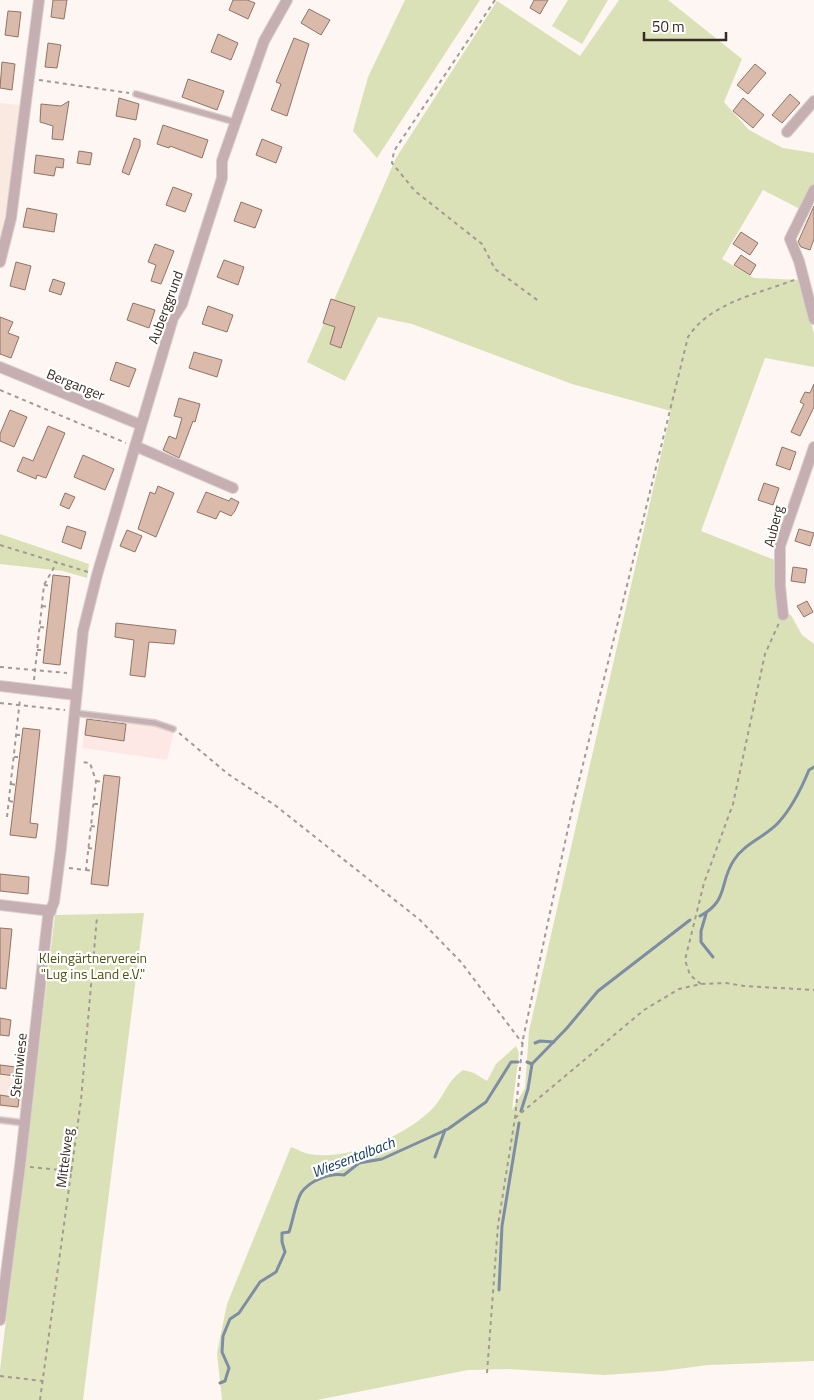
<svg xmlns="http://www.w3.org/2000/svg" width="814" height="1400" font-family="'Titillium Web',sans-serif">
	<rect width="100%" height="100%" fill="#fdf6f2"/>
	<!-- commercial -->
	<path fill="#fde8e6" d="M86,716l75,11 13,4 -7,29 -85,-12z"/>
	<!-- built -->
	<g fill="#fae9e1">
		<path d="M0,103l20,2 -6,62 -14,73z"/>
		<path d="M0,1064l27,3 -4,43 -23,-3z"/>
	</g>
	<!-- green -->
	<g fill="#dbe1b6">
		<path d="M405,0h75l-103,158 -24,-27 15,-54z"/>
		<path d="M568,0h40l-26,44 -30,-18z"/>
		<path d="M619,0h49l74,59 -18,43 25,28 34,18 31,5v33l-14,23 -37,-19 -41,69 32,19 46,2 14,54v33l-49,-9 -64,173 74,29 4,50 12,5 11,20 12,9v717l-106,4 -45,6 -59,4 -96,-6 -40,1 -151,30h-95l-5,-47 10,-49 64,-157c6,2 12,6 18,7 40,7 96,-18 123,-45 14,-14 13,-26 31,-39l11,3 13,8 9,-17 20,-18 3,7 -7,57 13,-22 4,-57 142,-620 -99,-27 -160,-60 -34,-7 -33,64 -38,-19 89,-204 101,-157 83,55z"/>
		<path d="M0,534l89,30 -2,14 -24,-7 -63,-7z"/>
		<path d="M144,913l-61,487h-83v-30l55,-455z"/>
	</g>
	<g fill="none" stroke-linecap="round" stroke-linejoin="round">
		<!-- stream -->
		<g stroke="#7d8da3" stroke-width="3">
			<path d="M706,914l-5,17v11l12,15"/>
			<path d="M700,916c29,-15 19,-34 34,-56 11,-17 31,-23 44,-37 13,-14 24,-36 31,-53l5,-3"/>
			<path d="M535,1043l5,-2 14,1"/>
			<path d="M527,1062l5,2"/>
			<path d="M521,1111l7,-22 4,-25 35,-36 31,-37 92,-71"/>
			<path d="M435,1157l10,-27"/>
			<path d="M499,1290l3,-64 17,-103"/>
			<path d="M220,1383l5,-2 4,-13 -7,-16 1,-16 7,-17 9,-6 21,-31 16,-10 9,-20 -3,-10v-9l7,-1c4,-11 6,-28 12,-39 9,-13 29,-20 43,-18l15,-12 23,-4 66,-30 38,-27 25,-40h7"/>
		</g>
	</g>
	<!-- building -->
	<g fill="#dabaaa" stroke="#927465">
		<path d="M53,0h14l-3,19 -13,-2z"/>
		<path d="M233,0h14l8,3 -7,16 -19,-9z"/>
		<path d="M534,0h14l-8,14 -10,-6z"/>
		<path d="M309,9l21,11 -9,15 -20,-12z"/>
		<path d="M8,11l13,1 -3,25 -13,-2z"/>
		<path d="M218,34l20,9 -7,17 -20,-8z"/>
		<path d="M294,38l15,6 -22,72 -16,-6 10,-26 -5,-2z"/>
		<path d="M48,43l13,2 -4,23 -12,-1z"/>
		<path d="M2,62l13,2 -3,26 -12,-2z"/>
		<path d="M755,64l11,9 -18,21 -11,-9z"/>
		<path d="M188,79l36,12 -7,19 -35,-13z"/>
		<path d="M790,94l10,9 -18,20 -10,-8z"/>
		<path d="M119,98l20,6 -3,16 -20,-4z"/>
		<path d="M743,98l21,17 -11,13 -20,-17z"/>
		<path d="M69,101l-6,39 -11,-1 1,-13 -13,-4 1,-18 20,2z"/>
		<path d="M163,125l45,15 -6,18 -32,-12 -1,2 -12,-4z"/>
		<path d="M134,138l6,2v6l-11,29 -7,-3z"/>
		<path d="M262,139l20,8 -6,16 -20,-8z"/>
		<path d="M79,151l13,2 -2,12 -13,-2z"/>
		<path d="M36,155l28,4 -1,9 -7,-1 -2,9 -20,-3z"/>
		<path d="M173,187l19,7 -7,18 -19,-7z"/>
		<path d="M241,202l21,8 -7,18 -21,-7z"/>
		<path d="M814,206v33l-4,11 -9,-3 -3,-5z"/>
		<path d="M27,208l30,6 -3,18 -31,-5z"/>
		<path d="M741,232l17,11 -8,12 -17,-11z"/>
		<path d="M155,244l19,7 -13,33 -10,-3 5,-16 -8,-3z"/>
		<path d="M741,255l15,10 -6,10 -16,-10z"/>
		<path d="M224,260l20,7 -6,18 -21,-8z"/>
		<path d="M16,262l15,4 -6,24 -15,-4z"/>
		<path d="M53,279l12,4 -4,12 -12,-4z"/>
		<path d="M331,299l24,8 -14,41 -11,-4 5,-17 -12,-4z"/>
		<path d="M133,303l22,7 -6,18 -22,-8z"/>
		<path d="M208,306l25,9 -6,17 -25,-8z"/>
		<path d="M0,317l13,5 -5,11 11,4 -8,21 -11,-4z"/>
		<path d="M194,352l28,8 -5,17 -28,-9z"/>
		<path d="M116,362l20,7 -7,18 -19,-7z"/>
		<path d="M814,384v23l-14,29 -9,-4 13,-28 -4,-2 5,-10 5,1z"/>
		<path d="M179,398l21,6 -5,18 -2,-1 -14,37 -16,-8 6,-14 7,3 6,-21 -8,-2z"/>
		<path d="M10,410l17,7 -13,30 -14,-6v-7z"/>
		<path d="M48,426l17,7 -19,45 -9,-3 -1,4 -19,-8 6,-14 10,4z"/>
		<path d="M782,447l14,5 -6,18 -14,-5z"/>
		<path d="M83,455l31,14 -9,21 -31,-13z"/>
		<path d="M764,483l15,5 -6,17 -15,-5z"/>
		<path d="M158,486l16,7 -18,44 -18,-8 12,-37 5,2z"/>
		<path d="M206,492l23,9 2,-3 8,4 -4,9 -4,5 -11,-5 -4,8 -19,-7z"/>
		<path d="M65,493l10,4 -6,12 -9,-4z"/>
		<path d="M67,526l19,6 -5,17 -19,-7z"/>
		<path d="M799,529l15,4 -4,13 -15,-5z"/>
		<path d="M127,530l15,6 -7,16 -15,-6z"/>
		<path d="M793,567l14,2 -2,14 -14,-2z"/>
		<path d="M53,575l17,2 -10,88 -17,-2z"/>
		<path d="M807,601l6,11 -9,5 -7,-11z"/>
		<path d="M116,623l60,7 -2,14 -25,-2 -4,35 -15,-2 4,-35 -19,-3z"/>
		<path d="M87,719l39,5 -2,17 -39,-6z"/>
		<path d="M23,728l17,2 -10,93 8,1 -2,14 -26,-3z"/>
		<path d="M104,775l16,2 -12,109 -17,-2z"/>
		<path d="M0,874l29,3 -1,17 -28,-3z"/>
		<path d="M0,928l12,1 -6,60 -6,-1z"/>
		<path d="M0,1018l11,2 -2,16 -9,-1z"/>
		<path d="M0,1065l23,3 -1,9 -22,-3z"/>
		<path d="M0,1095l19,3 -1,9 -18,-2z"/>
	</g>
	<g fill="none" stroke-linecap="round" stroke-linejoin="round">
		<defs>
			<g id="lane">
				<path d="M136,94l99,28"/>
				<path d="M75,713l80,10 18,6"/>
				<path d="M0,1120l25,3"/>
			</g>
			<g id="street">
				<path d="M787,132l27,-31"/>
				<path d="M814,190l-24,49 9,22 15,58"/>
				<path d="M0,262l11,-44 28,-218"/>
				<path d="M0,367l141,58"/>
				<path d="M135,446l98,42"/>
				<path d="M783,615l-3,-29v-40l34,-99"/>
				<path d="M0,686l76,9"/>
				<path d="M0,905l51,6"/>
				<path d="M0,1320l20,-154 28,-250 6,-14 7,-54 22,-217 14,-56 76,-257 9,-14 40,-126v-17l42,-120 23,-41"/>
			</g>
		</defs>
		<!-- lane casing -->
		<use href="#lane" stroke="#d9d1cd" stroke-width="8"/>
		<!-- street casing -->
		<use href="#street" stroke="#d9d1cd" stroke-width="12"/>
		<!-- path -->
		<g stroke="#a39995" stroke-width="2" stroke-dasharray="4 4" stroke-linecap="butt">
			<path d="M495,0l-101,151 -2,12 23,28 67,53 13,25 45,33"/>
			<path d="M39,80l90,13"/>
			<path d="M0,390l126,53"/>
			<path d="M0,545l88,27"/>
			<path d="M44,585l8,1"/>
			<path d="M42,606l8,1"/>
			<path d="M40,627l7,1"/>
			<path d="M37,650h8"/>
			<path d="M0,667l67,6"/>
			<path d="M34,680l10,-95 13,-23"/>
			<path d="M0,703l65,7"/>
			<path d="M179,733l49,41 48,32 144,114 41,42 62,82"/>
			<path d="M16,735h7"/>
			<path d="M14,757h6"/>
			<path d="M96,781l7,1"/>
			<path d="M11,784l6,1"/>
			<path d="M9,801l6,1"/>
			<path d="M94,804h6"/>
			<path d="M7,817l13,-118"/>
			<path d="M91,826l7,1"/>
			<path d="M88,848l7,1"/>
			<path d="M69,868l17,2 10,-89 -6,-18 -9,-1"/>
			<path d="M86,870l7,1"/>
			<path d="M701,984l-11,-9 -5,-15 19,-77 29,-79 32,-150 14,-31"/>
			<path d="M515,1118l129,-108 35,-21 22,-5 25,-1 18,3 70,4"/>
			<path d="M30,1167l42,4"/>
			<path d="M487,1373l11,-148 17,-107 8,-79 50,-234 115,-468c22,-34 69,-43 106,-57"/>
			<path d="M0,1376l43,5"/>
			<path d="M40,1400l41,-300 16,-183"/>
		</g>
		<!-- lane -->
		<use href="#lane" stroke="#c5afb2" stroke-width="5"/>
		<!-- street -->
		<use href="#street" stroke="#c5afb2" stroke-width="10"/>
	</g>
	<g text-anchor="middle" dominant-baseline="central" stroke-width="4.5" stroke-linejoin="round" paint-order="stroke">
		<!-- street labels -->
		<g font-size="14" fill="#372a24" stroke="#fff">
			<text transform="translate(165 307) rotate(-70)">Auberggrund</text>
			<text transform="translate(76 384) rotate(22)">Berganger</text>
			<text transform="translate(773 526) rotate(-76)">Auberg</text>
			<text transform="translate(18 1065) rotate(-84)">Steinwiese</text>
			<text transform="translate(64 1158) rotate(-83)">Mittelweg</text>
		</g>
		<!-- park labels -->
		<g font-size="14" fill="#4f5510" stroke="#fff">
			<text x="93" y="957">Kleingärtnerverein<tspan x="93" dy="16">"Lug ins Land e.V."</tspan></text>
		</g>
		<!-- water labels -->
		<g font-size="15" font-style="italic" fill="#133c67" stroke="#fff">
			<text transform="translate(353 1157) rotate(-21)">Wiesentalbach</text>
		</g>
	</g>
	<!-- scale -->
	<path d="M644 32v8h82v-8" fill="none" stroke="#372a24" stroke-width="2.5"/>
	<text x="652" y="32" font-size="15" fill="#372a24" stroke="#ffffff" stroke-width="4" paint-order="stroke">50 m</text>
</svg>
